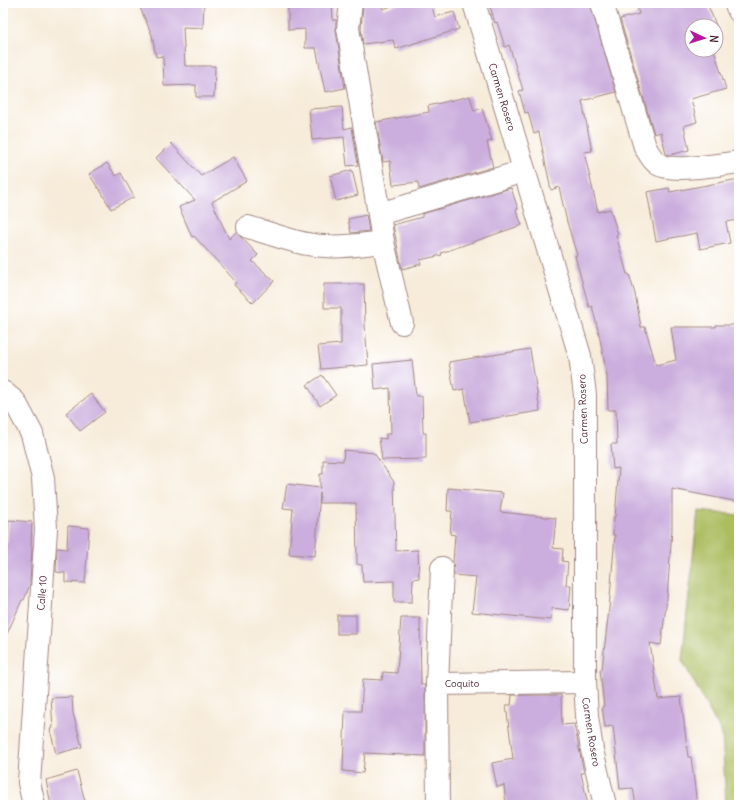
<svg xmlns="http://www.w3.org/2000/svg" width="742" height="808" font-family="Delius,sans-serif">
	<rect width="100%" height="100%" fill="#fff"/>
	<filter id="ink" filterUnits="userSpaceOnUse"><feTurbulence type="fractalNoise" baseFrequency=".025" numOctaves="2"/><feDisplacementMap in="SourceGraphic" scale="8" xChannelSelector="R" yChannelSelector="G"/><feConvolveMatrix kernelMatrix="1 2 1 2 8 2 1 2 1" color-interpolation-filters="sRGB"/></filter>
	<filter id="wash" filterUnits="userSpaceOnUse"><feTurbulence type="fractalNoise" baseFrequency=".012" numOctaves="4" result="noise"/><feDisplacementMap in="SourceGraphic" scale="16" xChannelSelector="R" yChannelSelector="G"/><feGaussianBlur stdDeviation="0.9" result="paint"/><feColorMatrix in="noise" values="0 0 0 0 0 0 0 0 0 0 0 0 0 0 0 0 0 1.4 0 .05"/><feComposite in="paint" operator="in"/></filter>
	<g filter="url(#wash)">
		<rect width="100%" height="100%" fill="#f7ecda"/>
		<!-- green -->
		<path fill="#acbd60" stroke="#7b6e46" d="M698,511l41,4v290h-13l-4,-71 -40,-74z"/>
		<g id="blocks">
			<!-- building -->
			<g fill="#cbaedd">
				<path d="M138,3h66l-1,25 -20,-1 2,39h30l-1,31h-18v-12l-32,1 -1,-30 -7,1 -4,-22z"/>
				<path d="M288,3h44l1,18 3,-2v11l9,58 -20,4 -9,-44h-11v-19l-17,1z"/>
				<path d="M367,3h14l2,6 18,-6h30l4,14 19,-5 5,17 -63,20 -3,-9 -30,4 -2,-16 2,-23z"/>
				<path d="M489,3h101l26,89 -34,9 10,50 -8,1 14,60 12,-3 8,25 -2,1 11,39h2l6,20 6,33h4l11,38 20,-5 -5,-33h45v-2h22l1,177 -67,-13v41l-5,68 -6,47 -11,-2 8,56 23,-2 7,60h3l6,48h-61l-3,-17 -13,1 -7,-63 -8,1 -3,-20 2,-1 -4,-36 2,-1 7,-60 6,-74h-2l1,-18h1l4,-49 -6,1 -2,-25h6l-1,-34h-8l-1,-34 -8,-42 -7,-28 -3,1 -14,-51 2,-1 -10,-33 -8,-35 -8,3 -12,-58 -5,2 -6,-22 -3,1 -6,-22 4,-1 -14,-45 -4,2 -8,-25 -2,1z"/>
				<path d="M636,3h71l13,32 -4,1v-10h-24v24h22l12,39 -35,10 6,23 -13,4 5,24 -19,5 -4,-1 -5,-22 -7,2 -34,-115 19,-5z"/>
				<path d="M470,96l4,15 8,-3 10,33 -5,1 6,25 -74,22 -1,-7 -25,3 -3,-24 -7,1 -7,-40 53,-10 -1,-6z"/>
				<path d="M342,107l2,22 8,-2 6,38 -11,1 -3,-29 -32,3 -3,-31z"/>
				<path d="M171,143l30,33 32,-19 14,24 -35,21 17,37 8,-8 2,4 19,20 -6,6 22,20 -21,22 -19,-18 2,-3 -42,-46 -2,1 -13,-30 16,-7 -39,-42z"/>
				<path d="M107,163l9,13 5,-3 13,24 -23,12 -12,-21h-1l-9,-14z"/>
				<path d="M352,170l6,25 -22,6 -6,-25z"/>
				<path d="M739,179v41l-13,2 4,21 -30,6 -3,-16 -41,8 -9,-49 22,-4 1,4z"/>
				<path d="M511,188l7,21 -2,1 6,15 -81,28 1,2 -22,5 1,4 -19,5 -9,-44 29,-8v-3z"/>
				<path d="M366,215l3,16 -18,2 -3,-14z"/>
				<path d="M324,284h40l1,41 3,40 -47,4 -3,-23 23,-2v-36h-17z"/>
				<path d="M530,349l10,62 -70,11 -6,-33 -10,2 -5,-29z"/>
				<path d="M412,360l4,36h6l1,37h3v26l-44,1 -3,-22 7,1v-5h5l-1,-46 -15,2 -2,-26z"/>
				<path d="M322,375l14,20 -16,11 -13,-21z"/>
				<path d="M91,394l14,18 -25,19 -14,-18z"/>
				<path d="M344,450l30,3 20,29 2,69 22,-1 1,28 -6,1 -1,23h-18v-21l-31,1 -1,-17 -5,-1 -1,-61h-36v-10l-5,63 -26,-2 4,-45 -10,-1 4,-24 33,4v-14h3v-14l20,1z"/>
				<path d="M448,488l55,5 -3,19 56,6 -3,30 10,1 -1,12 6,1 -2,23h5l-2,25 -17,-2 -1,12 -79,-8 4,-35 -22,-2 -1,-13 2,-27 -5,-1 2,-23h-5z"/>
				<path d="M9,520l23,2 -1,24h1l-2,38 -6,16h-2l-19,43v-78l2,-22h2z"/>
				<path d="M68,526l21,2 -4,55 -20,-1v-9l-9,-1 1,-24 10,1z"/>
				<rect x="337" y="615" width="19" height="19"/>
				<path d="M401,618h19l1,67h4v71l-60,-3 -2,20 -20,-2 2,-60h16l2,-32 19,1 1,-8 14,1z"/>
				<path d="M512,695h49l1,30 12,-1 10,49h-3l7,32h-82l-2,-20 -7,2 -5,-24 21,-4 -7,-54h5z"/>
				<path d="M72,697l1,16 9,34 -26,7 -6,-25 3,-1 -2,-30z"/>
				<path d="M77,771l9,34h-35l-5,-25z"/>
			</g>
		</g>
	</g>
	<g filter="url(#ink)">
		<use href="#blocks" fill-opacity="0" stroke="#a08682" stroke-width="1"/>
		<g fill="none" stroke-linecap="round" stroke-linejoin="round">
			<defs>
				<g id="minor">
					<path d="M351,3l-3,25 31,186"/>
					<path d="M474,3l106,353 5,39v287l2,34 5,34 13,55"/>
					<path d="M602,3l43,144c4,6 7,13 13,17 12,9 65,0 81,-2"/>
					<path d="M735,3l4,8"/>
					<path d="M248,227c25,7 51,18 77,19 19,2 39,-2 58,-4"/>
					<path d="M402,323l-19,-81 -4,-28 145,-43"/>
					<path d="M3,392l12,10 17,32 11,44 3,51 -17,254 5,22"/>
					<path d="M437,684l5,-116"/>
					<path d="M438,805l-1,-121 148,-2"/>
				</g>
			</defs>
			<!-- minor casing -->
			<use href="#minor" stroke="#a08682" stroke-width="24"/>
			<!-- minor -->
			<use href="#minor" stroke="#fff" stroke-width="22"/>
		</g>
	</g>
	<g text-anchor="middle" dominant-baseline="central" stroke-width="3" stroke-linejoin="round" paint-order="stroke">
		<!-- street labels -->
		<g font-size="10" fill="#4a1f2b" stroke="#fff">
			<text transform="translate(502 97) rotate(73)">Carmen Rosero</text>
			<text transform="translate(583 409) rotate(-92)">Carmen Rosero</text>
			<text transform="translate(42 593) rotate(-86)">Calle 10</text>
			<text x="462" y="683">Coquito</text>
			<text transform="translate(591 732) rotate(81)">Carmen Rosero</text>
		</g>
	</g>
	<!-- margin -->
	<rect width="742" height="808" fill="none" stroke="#fff" stroke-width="16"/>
	<!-- north arrow -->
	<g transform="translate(704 38) rotate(94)"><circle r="19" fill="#ffffff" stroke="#b7a5aa"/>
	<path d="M0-3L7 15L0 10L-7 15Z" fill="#b5179e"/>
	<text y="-6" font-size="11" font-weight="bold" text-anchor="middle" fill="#4a1f2b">N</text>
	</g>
</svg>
